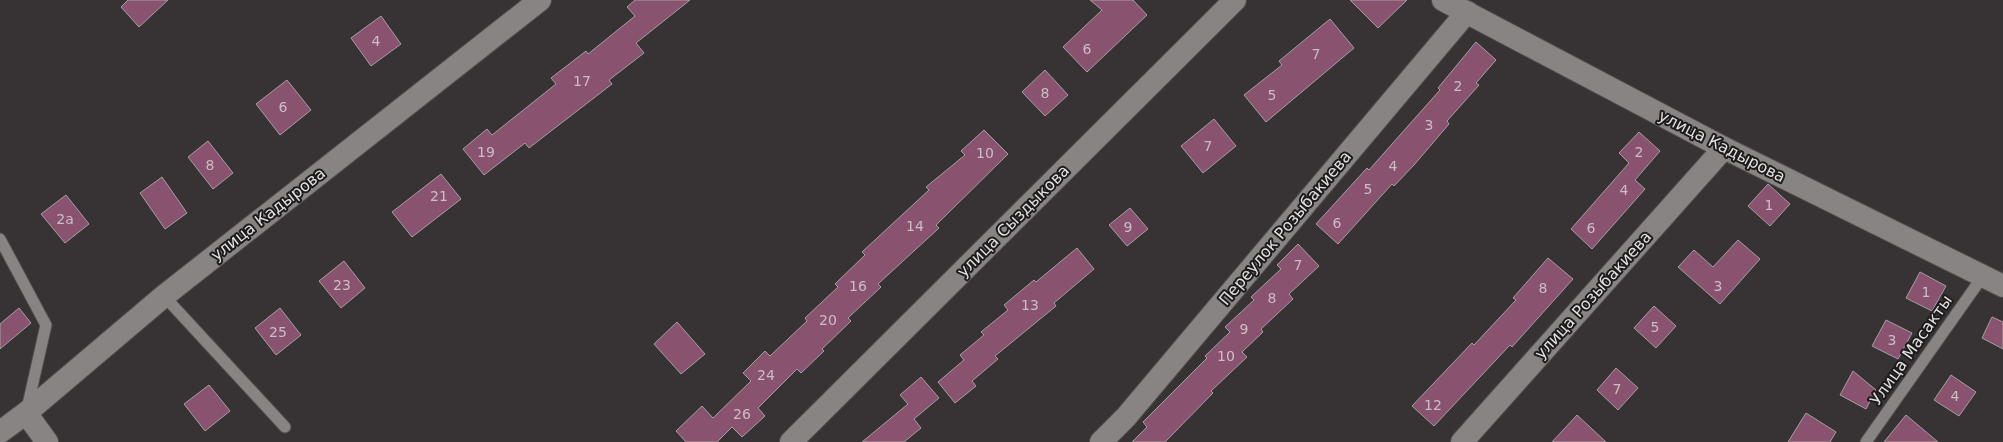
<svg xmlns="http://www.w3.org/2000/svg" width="2003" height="442" font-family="'DejaVu Sans',sans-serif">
	<rect width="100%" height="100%" fill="#373233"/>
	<!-- building -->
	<g fill="#89526f" stroke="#a49fa1">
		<path d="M128,0h40l-29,27 -18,-20z"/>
		<path d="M635,0h55l-54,43 8,10 -35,27 3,4 -83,64 -4,-5 -41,32 -21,-26 24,-20 5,6 64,-51 -5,-6 35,-27 2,3 47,-38 -8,-9z"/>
		<path d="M1090,0h43l14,15 -60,57 -24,-25 39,-37z"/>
		<path d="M1350,0h57l-29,28z"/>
		<path d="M381,16l20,28 -30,22 -20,-28z"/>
		<path d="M1330,19l24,29 -88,74 -22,-27 38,-30 -3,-4z"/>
		<path d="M1476,42l20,18 -20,23 3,2 -32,36 2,3 -35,41 -20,21 -2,-2 -54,60 -22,-20 51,-56 2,2 39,-44 32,-36 -2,-2z"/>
		<path d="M1045,70l23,25 -23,21 -23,-24z"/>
		<path d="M287,80l24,30 -31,25 -24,-31z"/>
		<path d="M1214,119l22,27 -33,27 -22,-27z"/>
		<path d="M984,130l24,24 -72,71 3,3 -61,56 3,3 -33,31 3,3 -29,28 2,2 -23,22 -4,-4 -39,39 7,8 -23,21 -10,-10 -15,15h-31l-10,-11 26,-25 11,12 38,-37 -8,-8 22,-22 5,5 37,-35 -2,-3 33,-31 -3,-3 30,-29 -3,-3 67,-62 -3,-3 39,-32 -4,-4z"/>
		<path d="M1639,132l21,19 -25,29 10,9 -53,60 -21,-20 58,-66 -10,-10z"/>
		<path d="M208,141l25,32 -20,16 -25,-32z"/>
		<path d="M441,174l20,25 -49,38 -20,-25z"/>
		<path d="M162,177l25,36 -22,16 -25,-36z"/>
		<path d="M1768,184l22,20 -20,22 -22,-20z"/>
		<path d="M66,195l23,29 -24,19 -24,-29z"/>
		<path d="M1130,208l18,21 -21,17 -18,-21z"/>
		<path d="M1738,240l22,19 -40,45 -42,-37 16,-17 19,17z"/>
		<path d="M1298,244l21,22 -30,28 4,5 -32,30 2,3 -21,20 5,5 -36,34 2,2 -48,49h-33l15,-15 -4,-5 64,-64 -2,-2 25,-24 -5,-5 29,-27 -3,-3 30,-28 -4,-4z"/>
		<path d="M1077,248l17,21 -40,34 2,3 -61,50 3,3 -26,22 4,5 -21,17 -17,-21 26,-22 -4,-5 24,-20 -3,-3 27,-22 -4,-5 30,-25 2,2z"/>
		<path d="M1548,258l25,21 -61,68 -2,-2 -76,81 -22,-20 60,-63 2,2 42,-45 -3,-2z"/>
		<path d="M344,261l21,27 -24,20 -22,-27z"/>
		<path d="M1920,272l26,14 -14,25 -26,-13z"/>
		<path d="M1654,306l22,20 -20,22 -22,-20z"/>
		<path d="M19,308l12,15 -31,26v-25z"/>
		<path d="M280,308l21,27 -25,20 -21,-27z"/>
		<path d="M1992,317l11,5v27l-21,-11z"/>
		<path d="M1886,320l26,13 -14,26 -26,-13z"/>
		<path d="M677,322l28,32 -24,20 -27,-30z"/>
		<path d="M1616,368l22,20 -20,22 -21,-20z"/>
		<path d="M1853,371l23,19 -10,19 -26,-14z"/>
		<path d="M1951,375l25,17 -17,24 -25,-16z"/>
		<path d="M921,377l18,21 -25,21 7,9 -17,14h-42l46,-38 -8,-9z"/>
		<path d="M209,385l21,26 -25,20 -21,-27z"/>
		<path d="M1806,413l30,19 -6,10h-42z"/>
		<path d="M1577,415l29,27h-54z"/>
		<path d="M1906,415l32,27h-54z"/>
	</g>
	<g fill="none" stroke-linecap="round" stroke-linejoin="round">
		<defs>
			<g id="service">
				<path d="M0,239l46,86 -19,84"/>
				<path d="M164,296l121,131"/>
				<path d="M1866,442l117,-166"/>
			</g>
			<g id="minor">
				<path d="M1443,0l281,148 279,138"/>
				<path d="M26,413l21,29"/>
				<path d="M0,432l26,-19 138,-117 376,-296"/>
				<path d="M791,442l444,-442"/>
				<path d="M1101,442l25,-25 341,-405"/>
				<path d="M1462,442l262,-294"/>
			</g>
		</defs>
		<!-- service casing -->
		<use href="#service" stroke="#514e4e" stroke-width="13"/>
		<!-- minor casing -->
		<use href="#minor" stroke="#514e4e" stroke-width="24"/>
		<!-- service -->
		<use href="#service" stroke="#898484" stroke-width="11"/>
		<!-- minor -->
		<use href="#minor" stroke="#898484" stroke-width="22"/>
	</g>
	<g text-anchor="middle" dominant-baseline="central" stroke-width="4" stroke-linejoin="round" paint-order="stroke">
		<!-- number labels -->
		<g font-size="14" fill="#ccbdc4">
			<text x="376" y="41">4</text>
			<text x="1087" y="49">6</text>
			<text x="1316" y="54">7</text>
			<text x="582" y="81">17</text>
			<text x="1458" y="86">2</text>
			<text x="1045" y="93">8</text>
			<text x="1272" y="95">5</text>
			<text x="283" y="107">6</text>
			<text x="1429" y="125">3</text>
			<text x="1208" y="146">7</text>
			<text x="486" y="152">19</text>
			<text x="1639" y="152">2</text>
			<text x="985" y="153">10</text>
			<text x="210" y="165">8</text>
			<text x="1393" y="166">4</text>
			<text x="1368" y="189">5</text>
			<text x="1624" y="190">4</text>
			<text x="439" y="196">21</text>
			<text x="1769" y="205">1</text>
			<text x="65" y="219">2а</text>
			<text x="1337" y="223">6</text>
			<text x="915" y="226">14</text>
			<text x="1128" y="227">9</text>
			<text x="1591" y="228">6</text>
			<text x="1298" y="265">7</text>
			<text x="342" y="285">23</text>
			<text x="858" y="286">16</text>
			<text x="1718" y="286">3</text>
			<text x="1543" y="288">8</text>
			<text x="1926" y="292">1</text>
			<text x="1272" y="298">8</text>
			<text x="1030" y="305">13</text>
			<text x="828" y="320">20</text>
			<text x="1655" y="327">5</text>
			<text x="1244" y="329">9</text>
			<text x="278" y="332">25</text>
			<text x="1892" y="340">3</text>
			<text x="1226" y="356">10</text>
			<text x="766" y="375">24</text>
			<text x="1617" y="389">7</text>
			<text x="1955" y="396">4</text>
			<text x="1433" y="405">12</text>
			<text x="742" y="414">26</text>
		</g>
		<!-- street labels -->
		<g font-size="16" fill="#e3e1e1" stroke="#1d1b1b">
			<text transform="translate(1722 146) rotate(27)">улица Кадырова</text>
			<text transform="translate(268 214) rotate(-38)">улица Кадырова</text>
			<text transform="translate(1013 221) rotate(-45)">улица Сыздыкова</text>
			<text transform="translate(1285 228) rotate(-50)">Переулок Розыбакиева</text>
			<text transform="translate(1593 295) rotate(-48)">улица Розыбакиева</text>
			<text transform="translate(1911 350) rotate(-55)">Улица Масакты</text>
		</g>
	</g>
</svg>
